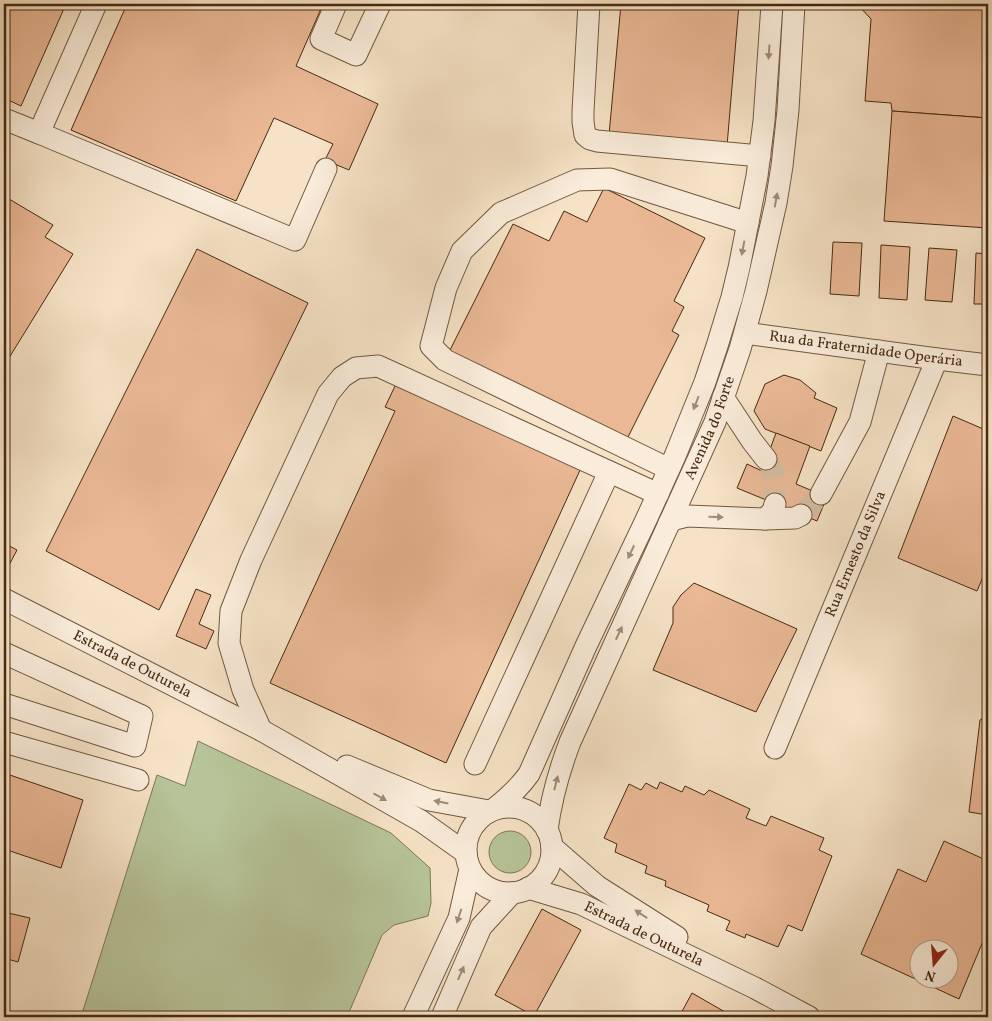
<svg xmlns="http://www.w3.org/2000/svg" width="992" height="1021" font-family="Vollkorn,serif">
	<rect width="100%" height="100%" fill="#f6e2c6"/>
	<filter id="stains"><feTurbulence type="fractalNoise" baseFrequency=".004" numOctaves="4"/><feColorMatrix values="0 0 0 0 .2 0 0 0 0 .09 0 0 0 0 .02 0 0 0 .5 -.17"/></filter>
	<radialGradient id="worn" r=".72"><stop offset=".6" stop-color="#630" stop-opacity="0"/><stop offset="1" stop-color="#630" stop-opacity=".3"/></radialGradient>
	<!-- green -->
	<g fill="#b7c499" stroke="#7e7755">
		<path d="M198,741l193,92 39,35 1,35 -3,13 -34,9 -12,10 -35,82h-266l76,-242 28,11z"/>
		<circle cx="510" cy="852" r="21"/>
	</g>
	<!-- building -->
	<g fill="#eab895" stroke="#462a11" fill-rule="evenodd">
		<path d="M4,4h62l-45,102 -17,-8z"/>
		<path d="M127,4h196l-27,62 82,38 -29,66 -24,-10 8,-16 -59,-26 -38,83 -165,-71z"/>
		<path d="M621,4h118l-12,142 -118,-11z"/>
		<path d="M857,4h131v114l-96,-7 -1,-8 -26,-2 6,-82z"/>
		<path d="M892,111l96,7v110l-104,-7z"/>
		<path d="M604,188l101,50 -31,63 10,6 -12,24 7,4 -53,106 -177,-89 64,-128 36,17 15,-30 23,11z"/>
		<path d="M4,196l49,29 -8,12 28,17 -69,112z"/>
		<path d="M833,242l29,1 -3,53 -29,-2z"/>
		<path d="M881,245l29,2 -3,53 -28,-2z"/>
		<path d="M929,248l28,2 -5,52 -27,-2z"/>
		<path d="M197,249l111,54 -149,307 -113,-59z"/>
		<path d="M976,253l12,1v50h-14z"/>
		<path d="M784,375l16,5 16,13 -2,5 23,10 -16,43 -56,-22 -11,-18 11,-27z"/>
		<path d="M396,384l185,84 -135,295 -176,-80 125,-272 -10,-4z"/>
		<path d="M953,416l35,15v134l-11,26 -79,-33z"/>
		<path d="M776,433l34,13 -14,38 31,13 -10,24 -80,-33 10,-24 15,7z"/>
		<path d="M4,543l13,7 -9,17 -4,-2z"/>
		<path d="M694,583l103,46 -41,83 -103,-42 20,-47v-16l8,-12z"/>
		<path d="M196,589l15,6 -12,29 15,7 -8,18 -30,-13z"/>
		<path d="M988,715v100l-19,-3 11,-92z"/>
		<path d="M4,773l79,27 -22,68 -57,-19z"/>
		<path d="M660,782l22,10 3,-6 19,9 5,-5 41,19 -4,9 20,8 5,-10 53,22 -5,12 13,6 -30,75 -14,-6 -10,22 -32,-13 -1,4 -19,-8 4,-9 -23,-10 2,-6 -44,-19 1,-5 -21,-8 2,-7 -32,-14 2,-8 -13,-6 25,-54 12,6 5,-7 11,6z"/>
		<path d="M944,841l44,20v34l-5,13 5,2v19l-29,70 -98,-45 37,-85 28,13zM920,948h30v30h-30z"/>
		<path d="M542,909l39,21 -47,86 -39,-21z"/>
		<path d="M4,912l26,6 -12,44 -14,-4z"/>
		<path d="M692,993l40,23 -1,1h-52z"/>
		<path d="M523,1011l11,5 2,1h-16z"/>
	</g>
	<g fill="none" stroke-linecap="round" stroke-linejoin="round">
		<!-- minor-tunnel -->
		<g stroke="#d3bda2" stroke-width="21" stroke-dasharray="21 11" stroke-linecap="butt">
			<path d="M766,459l7,12 2,13v20"/>
			<path d="M801,515l20,-21"/>
		</g>
		<defs>
			<g id="minor">
				<path d="M336,4l-15,35 35,16 24,-51"/>
				<path d="M589,4l-6,107v11l2,13 5,4 7,2 163,15"/>
				<path d="M4,119l35,14 57,-129"/>
				<path d="M39,133l256,107 31,-71"/>
				<path id="s1" d="M745,333l192,26 51,6"/>
				<path d="M723,397l29,44 14,18"/>
				<path d="M669,469l-224,-109 -14,-14 15,-58 16,-37 39,-38 76,-33 33,-1 138,44"/>
				<path d="M821,494l39,-72 19,-71"/>
				<path d="M765,519l30,-1 6,-3"/>
				<path d="M669,523l6,-4 12,-3 78,3 8,-8 2,-7"/>
				<path id="s2" d="M4,599l257,131 160,91 45,32"/>
				<path d="M4,653l138,63 -7,30 -131,-42"/>
				<path d="M261,730l-18,-40 -14,-47 2,-32 20,-51 77,-166 14,-17 14,-9 22,-2 280,128"/>
				<path d="M4,742l134,38"/>
				<path id="s3" d="M775,748l162,-389"/>
				<path d="M475,764l134,-292"/>
				<path d="M347,766l82,34 60,11"/>
				<circle cx="509" cy="850" r="43"/>
				<path d="M494,809c14,-11 25,-21 35,-35l57,-128 60,-126 29,-64 30,-74 12,-36 15,-49 7,-29 18,-92 7,-55 8,-117"/>
				<path id="s4" d="M547,830c4,-30 12,-59 23,-88l145,-320 25,-73 16,-58 20,-88 6,-37 6,-56 6,-106"/>
				<path d="M552,847l45,39 80,51"/>
				<path id="s5" d="M528,888l53,16 174,84 54,29"/>
				<path d="M413,1017l46,-99 11,-49"/>
				<path d="M442,1017l39,-90 31,-34"/>
			</g>
		</defs>
		<!-- minor casing -->
		<use href="#minor" stroke="#72583e" stroke-width="23"/>
		<!-- minor -->
		<use href="#minor" stroke="#f9ecda" stroke-width="21"/>
	</g>
	<!-- one-way arrows -->
	<defs><path id="oneway-solid" d="M-6-.8H1V-3.2L6.5 0L1 3.2V.8H-6Z" transform="scale(1.25)"/></defs>
	<g fill="#a08b76">
		<use href="#oneway-solid" transform="translate(769 52) rotate(94)"/>
		<use href="#oneway-solid" transform="translate(776 200) rotate(-80)"/>
		<use href="#oneway-solid" transform="translate(743 248) rotate(101)"/>
		<use href="#oneway-solid" transform="translate(696 403) rotate(111)"/>
		<use href="#oneway-solid" transform="translate(716 517) rotate(2)"/>
		<use href="#oneway-solid" transform="translate(631 552) rotate(115)"/>
		<use href="#oneway-solid" transform="translate(619 633) rotate(-65)"/>
		<use href="#oneway-solid" transform="translate(556 783) rotate(-76)"/>
		<use href="#oneway-solid" transform="translate(380 797) rotate(29)"/>
		<use href="#oneway-solid" transform="translate(441 802) rotate(-169)"/>
		<use href="#oneway-solid" transform="translate(641 914) rotate(-147)"/>
		<use href="#oneway-solid" transform="translate(459 916) rotate(108)"/>
		<use href="#oneway-solid" transform="translate(461 973) rotate(-66)"/>
	</g>
	<g text-anchor="middle" dominant-baseline="central" stroke-width="4" stroke-linejoin="round" paint-order="stroke">
		<!-- street labels -->
		<g font-size="15" fill="#462a11" stroke="#f9ecda">
			<text stroke="none"><textPath href="#s1" startOffset="122">Rua da Fraternidade Operária</textPath></text>
			<text stroke="none"><textPath href="#s4" startOffset="435">Avenida do Forte</textPath></text>
			<text stroke="none"><textPath href="#s3" startOffset="210">Rua Ernesto da Silva</textPath></text>
			<text stroke="none"><textPath href="#s2" startOffset="144">Estrada de Outurela</textPath></text>
			<text stroke="none"><textPath href="#s5" startOffset="125">Estrada de Outurela</textPath></text>
		</g>
	</g>
	<!-- margin -->
	<rect width="992" height="1021" fill="none" stroke="#f6e2c6" stroke-width="20"/>
	<rect x="5" y="5" width="982" height="1011" fill="none" stroke="#462a11" stroke-width="2.5"/>
	<rect x="10" y="10" width="972" height="1001" fill="none" stroke="#462a11"/>
	<!-- north arrow -->
	<g transform="translate(934 964) rotate(197)"><circle r="24" fill="#f9ecda" stroke="#b19e8a"/>
	<path d="M0-4L9 19L0 12L-9 19Z" fill="#8f2418"/>
	<text y="-8" font-size="14" font-weight="bold" text-anchor="middle" fill="#462a11">N</text>
	</g>
	<rect width="100%" height="100%" filter="url(#stains)"/>
	<rect width="100%" height="100%" fill="url(#worn)"/>
</svg>
